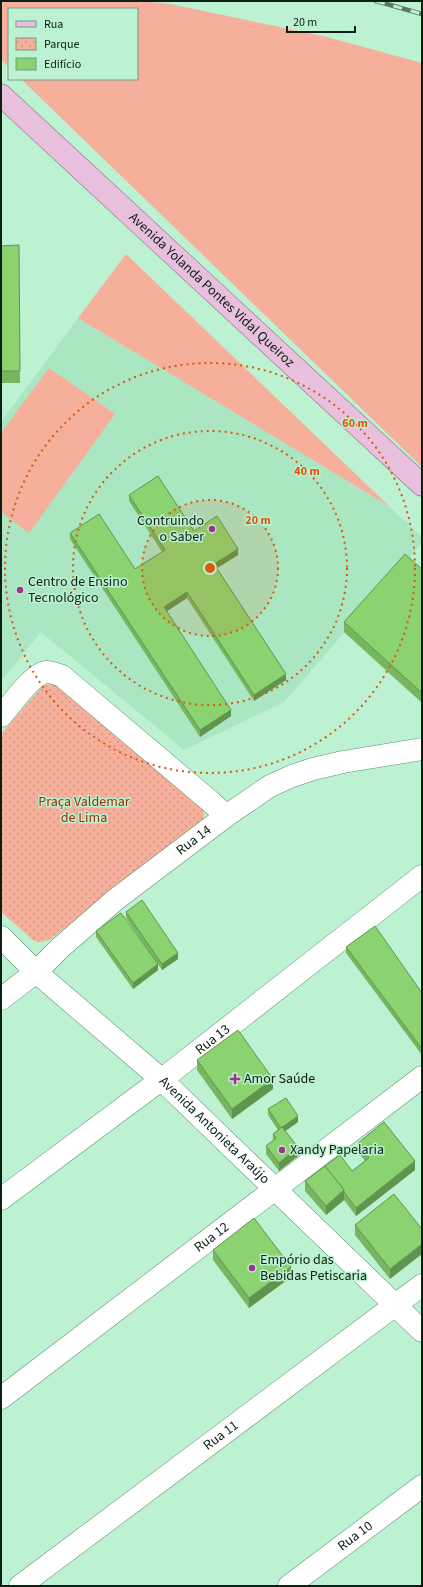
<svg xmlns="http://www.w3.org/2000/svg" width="423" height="1587" font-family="'Source Sans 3',sans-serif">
	<defs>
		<pattern id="park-dots" width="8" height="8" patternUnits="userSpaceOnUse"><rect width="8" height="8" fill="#f5af9a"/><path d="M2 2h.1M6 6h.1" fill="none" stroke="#d19684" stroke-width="1.8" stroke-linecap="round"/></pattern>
	</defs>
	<rect width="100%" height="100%" fill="#bcf1d1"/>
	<!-- built -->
	<path fill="#aae6c2" d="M78,318l311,188 33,31v6l-17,20 -121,139 -100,48 -143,-118 -40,49v-259z"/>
	<!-- grass -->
	<g fill="#f5af9a">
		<path d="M1,1h139l30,3 157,33 95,26v404l-401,-388h116v-70h-128v58l-8,-7z"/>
		<path d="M126,254l263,252 -311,-188z"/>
		<path d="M49,368l66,46 -86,119 -28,-21v-79z"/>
	</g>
	<!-- park -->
	<path fill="url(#park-dots)" d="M56,683l145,121 3,10 -2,11 -153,115 -10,2 -6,-2 -32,-28v-178l42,-48z"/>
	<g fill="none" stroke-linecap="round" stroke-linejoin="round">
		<defs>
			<g id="street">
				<path d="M1,716c10,-11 31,-42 45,-44 6,0 11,2 16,4l149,126 15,14"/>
				<path id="s1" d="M1,999l35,-27 24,-24 55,-48 111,-84 44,-30 22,-10 21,-7 30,-7 79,-13"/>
				<path id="s2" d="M1,1199l169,-126 252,-197"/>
				<path id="s3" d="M1,1398l421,-321"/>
				<path id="s4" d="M20,1586l402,-301"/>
				<path id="s5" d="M289,1586l133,-100"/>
			</g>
			<g id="secondary">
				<path id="s6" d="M1,937l35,35 125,107 261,252"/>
			</g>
			<g id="primary">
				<path id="s7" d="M1,95l421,390"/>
			</g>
		</defs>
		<!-- street casing -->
		<use href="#street" stroke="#5f9073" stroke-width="23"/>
		<!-- secondary casing -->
		<use href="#secondary" stroke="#5f9073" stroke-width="23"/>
		<!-- primary casing -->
		<use href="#primary" stroke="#906c86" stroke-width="23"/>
		<!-- street -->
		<use href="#street" stroke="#fff" stroke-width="22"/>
		<!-- secondary -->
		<use href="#secondary" stroke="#fff" stroke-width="22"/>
		<!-- primary -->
		<use href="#primary" stroke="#e8bfdc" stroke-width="22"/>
		<defs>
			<path id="rail" d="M376,1l46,13"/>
		</defs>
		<!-- rail casing -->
		<use href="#rail" stroke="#577a65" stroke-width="4.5"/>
		<!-- rail -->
		<use href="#rail" stroke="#bcf1d1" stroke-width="3" stroke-dasharray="9" stroke-linecap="butt"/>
	</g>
	<!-- wall -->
	<g fill="#78b560">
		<path d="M19,245l1,138h-19v-137z"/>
		<path d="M129,495l109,60 -21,13 69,112 -32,21 -67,-103 -20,13 64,105 -31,21 -130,-198v-6l65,36 27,-17 -33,-51z"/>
		<path d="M422,569v134l-78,-71v-10z"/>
		<path d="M126,912l52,47 -16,11 -36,-52z"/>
		<path d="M96,931l62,39 -25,19 -37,-52z"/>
		<path d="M346,947l68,35 8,11v62l-76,-102z"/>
		<path d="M197,1060l76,29 -41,30 -35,-49z"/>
		<path d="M268,1109l30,13 -13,9 13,25 -19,15 -13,-17v-8l7,-6v-6l5,-4 -10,-15z"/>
		<path d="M358,1143l57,27 -59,46 -12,-16 -18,15 -21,-24v-10l20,-15 27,5 13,-10 -7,-9z"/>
		<path d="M394,1194l-4,85 -35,-44v-10z"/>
		<path d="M213,1250l78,27 -42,31 -36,-48z"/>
	</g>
	<!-- shaded-wall -->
	<g fill="#61944e">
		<path d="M238,549v6l-24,15v-6z"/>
		<path d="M187,592v6l-23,15v-6z"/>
		<path d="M286,674v6l-32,21v-6z"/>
		<path d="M231,710v6l-31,21v-7z"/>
		<path d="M178,953v6l-16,11v-6z"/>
		<path d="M158,964v6l-25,19v-6z"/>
		<path d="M273,1079v10l-41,30v-10z"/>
		<path d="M298,1116v6l-17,12v-6z"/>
		<path d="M298,1147v9l-19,15v-8z"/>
		<path d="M415,1161v9l-59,46v-8z"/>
		<path d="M344,1190v10l-18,15v-9z"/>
		<path d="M422,1244v10l-32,25v-10z"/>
		<path d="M291,1267v10l-42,31v-10z"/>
	</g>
	<!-- building -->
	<g fill="#8bd370" stroke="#61944e">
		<path d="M19,245l1,126h-19v-125z"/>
		<path d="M158,476l36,55 23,-15 21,33 -24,15 72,110 -32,21 -67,-103 -23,15 67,103 -31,20 -130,-197 29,-19 36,55 30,-19 -36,-55z"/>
		<path d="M405,554l17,15v124l-78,-71z"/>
		<path d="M142,900l36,53 -16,11 -36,-52z"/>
		<path d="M121,913l37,51 -25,19 -37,-52z"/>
		<path d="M375,926l47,67v56l-76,-102z"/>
		<path d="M238,1030l35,49 -41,30 -35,-49z"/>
		<path d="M286,1098l12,18 -17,12 -13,-19z"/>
		<path d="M384,1122l31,39 -59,47 -12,-16v-2l-19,-24 15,-11 12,16 17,-13 -11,-15z"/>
		<path d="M282,1127l16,20 -19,16 -13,-17 10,-8 -3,-4z"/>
		<path d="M325,1166l19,24 -18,16 -21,-25z"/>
		<path d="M394,1194l28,35v15l-32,25 -35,-44z"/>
		<path d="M254,1218l37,49 -42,31 -36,-48z"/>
	</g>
	<!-- distance rings -->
	<circle cx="210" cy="568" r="68" fill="#dd560c" fill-opacity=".12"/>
	<g fill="none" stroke="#dd560c" stroke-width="2" stroke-dasharray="2 4">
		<circle cx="210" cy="568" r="68"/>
		<circle cx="210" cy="568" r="137"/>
		<circle cx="210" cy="568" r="205"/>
	</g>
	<!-- markers -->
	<g fill="#a4318b" stroke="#bcf1d1" stroke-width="1.5">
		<circle cx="212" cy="529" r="4"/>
		<circle cx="20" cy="590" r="4"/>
		<path d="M233 1073h4v4h4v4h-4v4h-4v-4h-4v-4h4z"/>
		<circle cx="282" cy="1150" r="4"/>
		<circle cx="252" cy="1268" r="4"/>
	</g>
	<g text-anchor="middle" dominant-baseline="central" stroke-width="3" stroke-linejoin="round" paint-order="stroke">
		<!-- street labels -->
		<g font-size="14" fill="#0b1f14" stroke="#bcf1d1">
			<text stroke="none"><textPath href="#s7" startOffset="287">Avenida Yolanda Pontes Vidal Queiroz</textPath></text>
			<text stroke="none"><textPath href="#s1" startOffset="250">Rua 14</textPath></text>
			<text stroke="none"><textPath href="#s2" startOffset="265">Rua 13</textPath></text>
			<text stroke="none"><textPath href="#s6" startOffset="288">Avenida Antonieta Araújo</textPath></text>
			<text stroke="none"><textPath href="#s3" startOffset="265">Rua 12</textPath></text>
			<text stroke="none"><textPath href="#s4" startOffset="251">Rua 11</textPath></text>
			<text stroke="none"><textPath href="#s5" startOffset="83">Rua 10</textPath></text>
		</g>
		<!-- poi labels -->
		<g font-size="14" fill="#0b1f14" stroke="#bcf1d1" text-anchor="start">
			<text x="204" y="521" text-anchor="end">Contruindo<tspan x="204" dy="16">o Saber</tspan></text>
			<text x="28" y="582">Centro de Ensino<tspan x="28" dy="16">Tecnológico</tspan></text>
			<text x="244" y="1079">Amor Saúde</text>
			<text x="290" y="1150">Xandy Papelaria</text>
			<text x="260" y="1260">Empório das<tspan x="260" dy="16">Bebidas Petiscaria</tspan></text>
		</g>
		<!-- park labels -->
		<g font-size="14" fill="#962f09" stroke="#bcf1d1">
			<text x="84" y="802">Praça Valdemar<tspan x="84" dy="16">de Lima</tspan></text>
		</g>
	</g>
	<circle cx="210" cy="568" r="6" fill="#dd560c" stroke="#bcf1d1" stroke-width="2"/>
	<g font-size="12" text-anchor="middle" font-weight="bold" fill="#dd560c" stroke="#bcf1d1" stroke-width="3" stroke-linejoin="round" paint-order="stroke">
		<text x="355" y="427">60 m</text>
		<text x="307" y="475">40 m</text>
		<text x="258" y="524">20 m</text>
	</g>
	<!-- border -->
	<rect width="423" height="1587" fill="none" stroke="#0b1f14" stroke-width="4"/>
	<!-- legend -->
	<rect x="8" y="8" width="130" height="72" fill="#bcf1d1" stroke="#759d85"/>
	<rect x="16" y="21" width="20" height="6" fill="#e8bfdc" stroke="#759d85"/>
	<text x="44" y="28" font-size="12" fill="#0b1f14">Rua</text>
	<rect x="16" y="38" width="20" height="12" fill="url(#park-dots)" stroke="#759d85"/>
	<text x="44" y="48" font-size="12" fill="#0b1f14">Parque</text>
	<rect x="16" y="58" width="20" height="12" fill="#8bd370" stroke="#759d85"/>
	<text x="44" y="68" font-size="12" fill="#0b1f14">Edifício</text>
	<!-- scale -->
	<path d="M287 26v6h68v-6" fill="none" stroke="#0b1f14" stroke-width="2"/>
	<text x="293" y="26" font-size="12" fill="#0b1f14" stroke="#bcf1d1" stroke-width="3" paint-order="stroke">20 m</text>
</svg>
